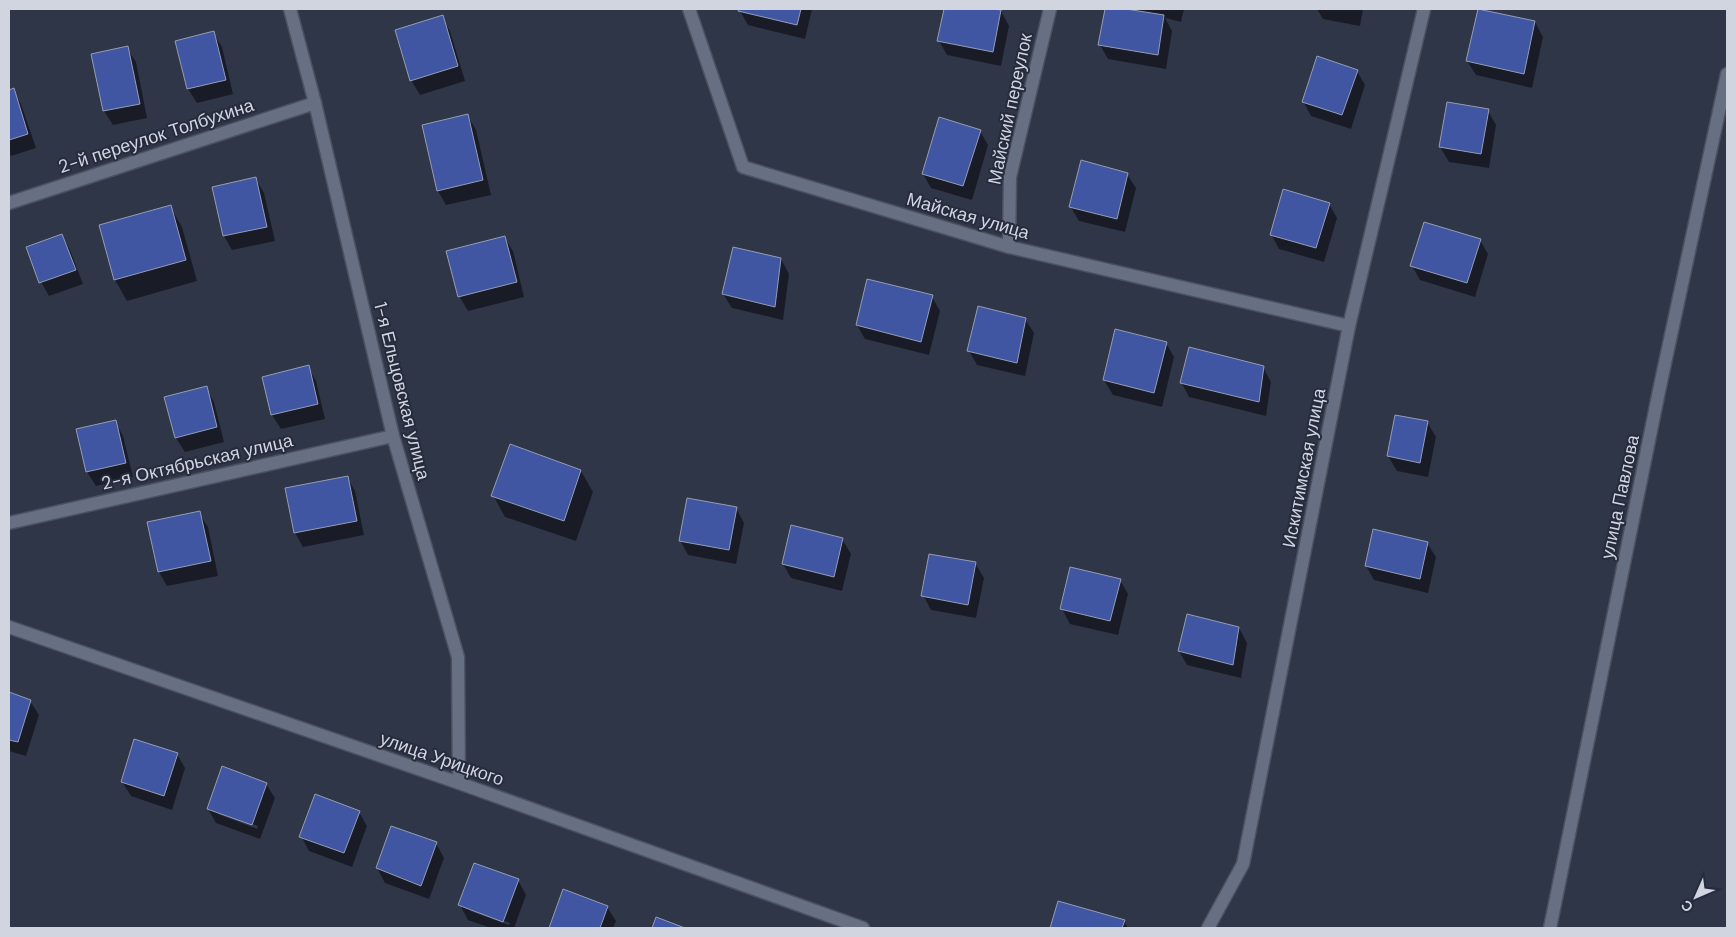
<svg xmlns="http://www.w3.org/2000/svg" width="1736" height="937" font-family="'DM Sans',sans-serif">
	<rect width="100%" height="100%" fill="#2f3648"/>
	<!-- shadow -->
	<g fill="#0007" fill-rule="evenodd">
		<path d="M740,9h72l-7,30 -57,-14 -8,-14z"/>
		<path d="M945,9h41l15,2 8,15 -8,40 -54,-11 -8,-14z"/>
		<path d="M1106,9l20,1v-1h58l-3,13 -16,-4 7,13 -6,38 -58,-10 -8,-14z"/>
		<path d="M1317,9h46l-3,17 -37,-7z"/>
		<path d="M442,17l8,14 15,50 -45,14 -9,-15z"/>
		<path d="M1535,22l8,15 -11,51 -56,-13 -9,-14z"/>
		<path d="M213,33l9,14 11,47 -36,9 -9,-14z"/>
		<path d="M127,48l9,14 11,56 -34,7 -9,-14z"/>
		<path d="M1357,71l8,14 -14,44 -40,-13 -8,-15z"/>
		<path d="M13,90l8,14 15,44 -25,8 -2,-4v-61z"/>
		<path d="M1488,111l8,14 -7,43 -40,-6 -9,-15z"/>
		<path d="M468,116l8,14 15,65 -45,10 -8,-14z"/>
		<path d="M980,131l8,14 -16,55 -41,-12 -8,-14z"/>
		<path d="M1127,174l9,14 -11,44 -46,-11 -9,-15z"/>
		<path d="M256,179l8,14 11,48 -43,9 -8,-14z"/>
		<path d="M1329,204l8,14 -13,44 -45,-13 -8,-15z"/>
		<path d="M170,206l12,21 15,54 -70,20 -12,-21 -15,-54z"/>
		<path d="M62,235l8,15 13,34 -34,12 -8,-14z"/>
		<path d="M504,237l9,14 11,46 -56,14 -9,-15z"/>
		<path d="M1480,240l8,14 -13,43 -55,-17 -8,-14z"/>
		<path d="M781,259l8,15 -6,46 -51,-12 -9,-14z"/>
		<path d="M932,297l8,14 -11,44 -64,-16 -8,-14z"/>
		<path d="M1025,319l9,14 -9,43 -48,-11 -8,-14z"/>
		<path d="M1166,343l8,14 -12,50 -49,-12 -9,-15z"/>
		<path d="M308,367l8,14 9,38 -44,10 -9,-14 -9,-37z"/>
		<path d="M1263,367l8,15 -5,34 -77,-19 -8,-15z"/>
		<path d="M206,388l8,14 10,40 -39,10 -9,-14z"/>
		<path d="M115,421l8,15 10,41 -37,9 -9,-14z"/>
		<path d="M1427,422l9,15 -8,40 -31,-6 -9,-15z"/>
		<path d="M581,471l12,21 -17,49 -71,-24 -12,-22z"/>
		<path d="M347,477l8,14 9,44 -61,12 -8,-14 -9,-44z"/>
		<path d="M736,508l8,15 -8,41 -48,-9 -8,-15z"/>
		<path d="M199,513l9,14 10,49 -51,10 -8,-14z"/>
		<path d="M842,539l9,15 -9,37 -51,-13 -8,-14z"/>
		<path d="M1427,543l9,14 -8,36 -54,-13 -8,-14z"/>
		<path d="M975,563l9,15 -8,40 -45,-8 -8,-15z"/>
		<path d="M1120,580l8,14 -10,41 -48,-11 -8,-15z"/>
		<path d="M1239,628l8,15 -6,35 -54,-13 -8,-14z"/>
		<path d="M9,694l21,7 9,14 -13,41 -17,-5z"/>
		<path d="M177,754l8,14 -13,42 -41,-14 -9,-14z"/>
		<path d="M266,784l9,14 -15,41 -44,-16 -8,-14zM218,812l40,14 -1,3 -39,-15z"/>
		<path d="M359,812l8,14 -15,41 -43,-16 -8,-15z"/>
		<path d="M436,843l8,15 -15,41 -44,-16 -8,-15z"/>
		<path d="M518,880l8,15 -12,33h-23l-23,-8 -8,-15zM470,908l40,15 -1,2 -39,-14z"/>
		<path d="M564,891l43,16 9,14 -3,7h-63z"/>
		<path d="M1058,903l66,18 4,7h-76z"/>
	</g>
	<!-- building -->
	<g fill="#4156a3" stroke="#959db3">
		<path d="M739,9h62l-4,16 -59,-14z"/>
		<path d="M944,9h49l8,1 -8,42 -56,-11z"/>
		<path d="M1105,9h21l38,6 -6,40 -60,-10z"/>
		<path d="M1478,9l57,12 -11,53 -58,-13z"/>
		<path d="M443,15l15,51 -48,15 -15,-51z"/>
		<path d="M214,31l12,49 -39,9 -12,-48z"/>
		<path d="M128,46l12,58 -37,7 -12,-57z"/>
		<path d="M1317,56l41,14 -16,45 -40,-13z"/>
		<path d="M14,88l14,46 -19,6v-50z"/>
		<path d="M1447,102l42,7 -8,45 -42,-7z"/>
		<path d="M468,114l15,66 -46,11 -15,-66z"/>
		<path d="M939,117l42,13 -18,56 -41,-12z"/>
		<path d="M1081,160l47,13 -11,46 -48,-12z"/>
		<path d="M256,177l11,50 -44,9 -11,-49z"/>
		<path d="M1283,189l47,14 -14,45 -46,-13z"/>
		<path d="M171,205l15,55 -72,20 -15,-55z"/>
		<path d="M1424,222l57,17 -14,44 -57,-17z"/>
		<path d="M62,234l14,36 -37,13 -13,-36z"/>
		<path d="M505,236l12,46 -59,15 -12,-46z"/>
		<path d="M733,247l48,11 -6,49 -53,-13z"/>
		<path d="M867,279l66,16 -12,47 -65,-17z"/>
		<path d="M978,306l48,12 -9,45 -50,-12z"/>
		<path d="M1115,329l52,13 -13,51 -51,-13z"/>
		<path d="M1189,347l75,19 -5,36 -79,-19z"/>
		<path d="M309,365l9,39 -47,11 -9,-38z"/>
		<path d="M207,386l10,41 -42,11 -11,-41z"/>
		<path d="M1395,415l33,6 -8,42 -33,-7z"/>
		<path d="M116,420l10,43 -40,9 -10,-43z"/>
		<path d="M510,444l71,26 -17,51 -73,-25z"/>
		<path d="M348,476l9,45 -63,12 -9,-45z"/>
		<path d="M687,498l50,9 -8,43 -50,-9z"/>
		<path d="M200,511l11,50 -53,11 -11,-50z"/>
		<path d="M791,525l52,13 -9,39 -52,-13z"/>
		<path d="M1373,529l55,13 -8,37 -55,-13z"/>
		<path d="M929,554l47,8 -8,43 -47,-9z"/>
		<path d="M1070,567l51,12 -11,42 -50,-12z"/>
		<path d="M1187,614l52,13 -6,38 -55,-14z"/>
		<path d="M9,692l22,8 -13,42 -9,-2z"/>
		<path d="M134,739l44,14 -14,43 -43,-14z"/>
		<path d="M222,766l45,17 -15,42 -45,-16z"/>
		<path d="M315,794l45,17 -16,42 -45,-16z"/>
		<path d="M391,826l46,16 -16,44 -45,-18z"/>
		<path d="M474,863l45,16 -16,43 -45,-17z"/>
		<path d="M563,889l45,17 -8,22h-51z"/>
		<path d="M1058,901l67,19 -3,8h-72z"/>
		<path d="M656,917l29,11h-33z"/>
	</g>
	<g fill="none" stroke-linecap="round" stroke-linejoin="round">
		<defs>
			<g id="street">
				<path d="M290,9l25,94 78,333 65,221 1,126"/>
				<path d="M689,9l54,158 266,80 340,79"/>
				<path d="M9,203l306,-100"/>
				<path d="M1009,247l1,-70 40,-168"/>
				<path d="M9,523l384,-87"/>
				<path d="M9,627l450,156 404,145"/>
				<path d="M1208,928l35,-64 106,-538 75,-317"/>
				<path d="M1550,928l109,-537 68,-317"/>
			</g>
		</defs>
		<!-- street casing -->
		<use href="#street" stroke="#4c5160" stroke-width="15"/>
		<!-- street -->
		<use href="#street" stroke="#676f83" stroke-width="12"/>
	</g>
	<g text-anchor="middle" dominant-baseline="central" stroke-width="4" stroke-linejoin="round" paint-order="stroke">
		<!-- street labels -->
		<g font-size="18" fill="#d0d5e0" stroke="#262c3d">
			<text transform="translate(1010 109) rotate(-78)">Майский переулок</text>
			<text transform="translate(156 136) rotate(-18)">2-й переулок Толбухина</text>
			<text transform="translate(968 216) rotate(16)">Майская улица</text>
			<text transform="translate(402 391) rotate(76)">1-я Ельцовская улица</text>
			<text transform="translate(197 462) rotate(-13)">2-я Октябрьская улица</text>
			<text transform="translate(1304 468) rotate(-79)">Искитимская улица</text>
			<text transform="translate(1620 497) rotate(-78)">улица Павлова</text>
			<text transform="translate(442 759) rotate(19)">улица Урицкого</text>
		</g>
	</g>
	<!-- border -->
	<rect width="1736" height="937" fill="none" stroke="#d0d5e0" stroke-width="20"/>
	<!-- north arrow -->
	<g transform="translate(1696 897) rotate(225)" stroke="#262c3d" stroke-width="4" paint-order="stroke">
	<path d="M0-4L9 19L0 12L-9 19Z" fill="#d0d5e0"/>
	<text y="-8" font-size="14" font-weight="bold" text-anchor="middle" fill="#d0d5e0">С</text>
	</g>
</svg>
